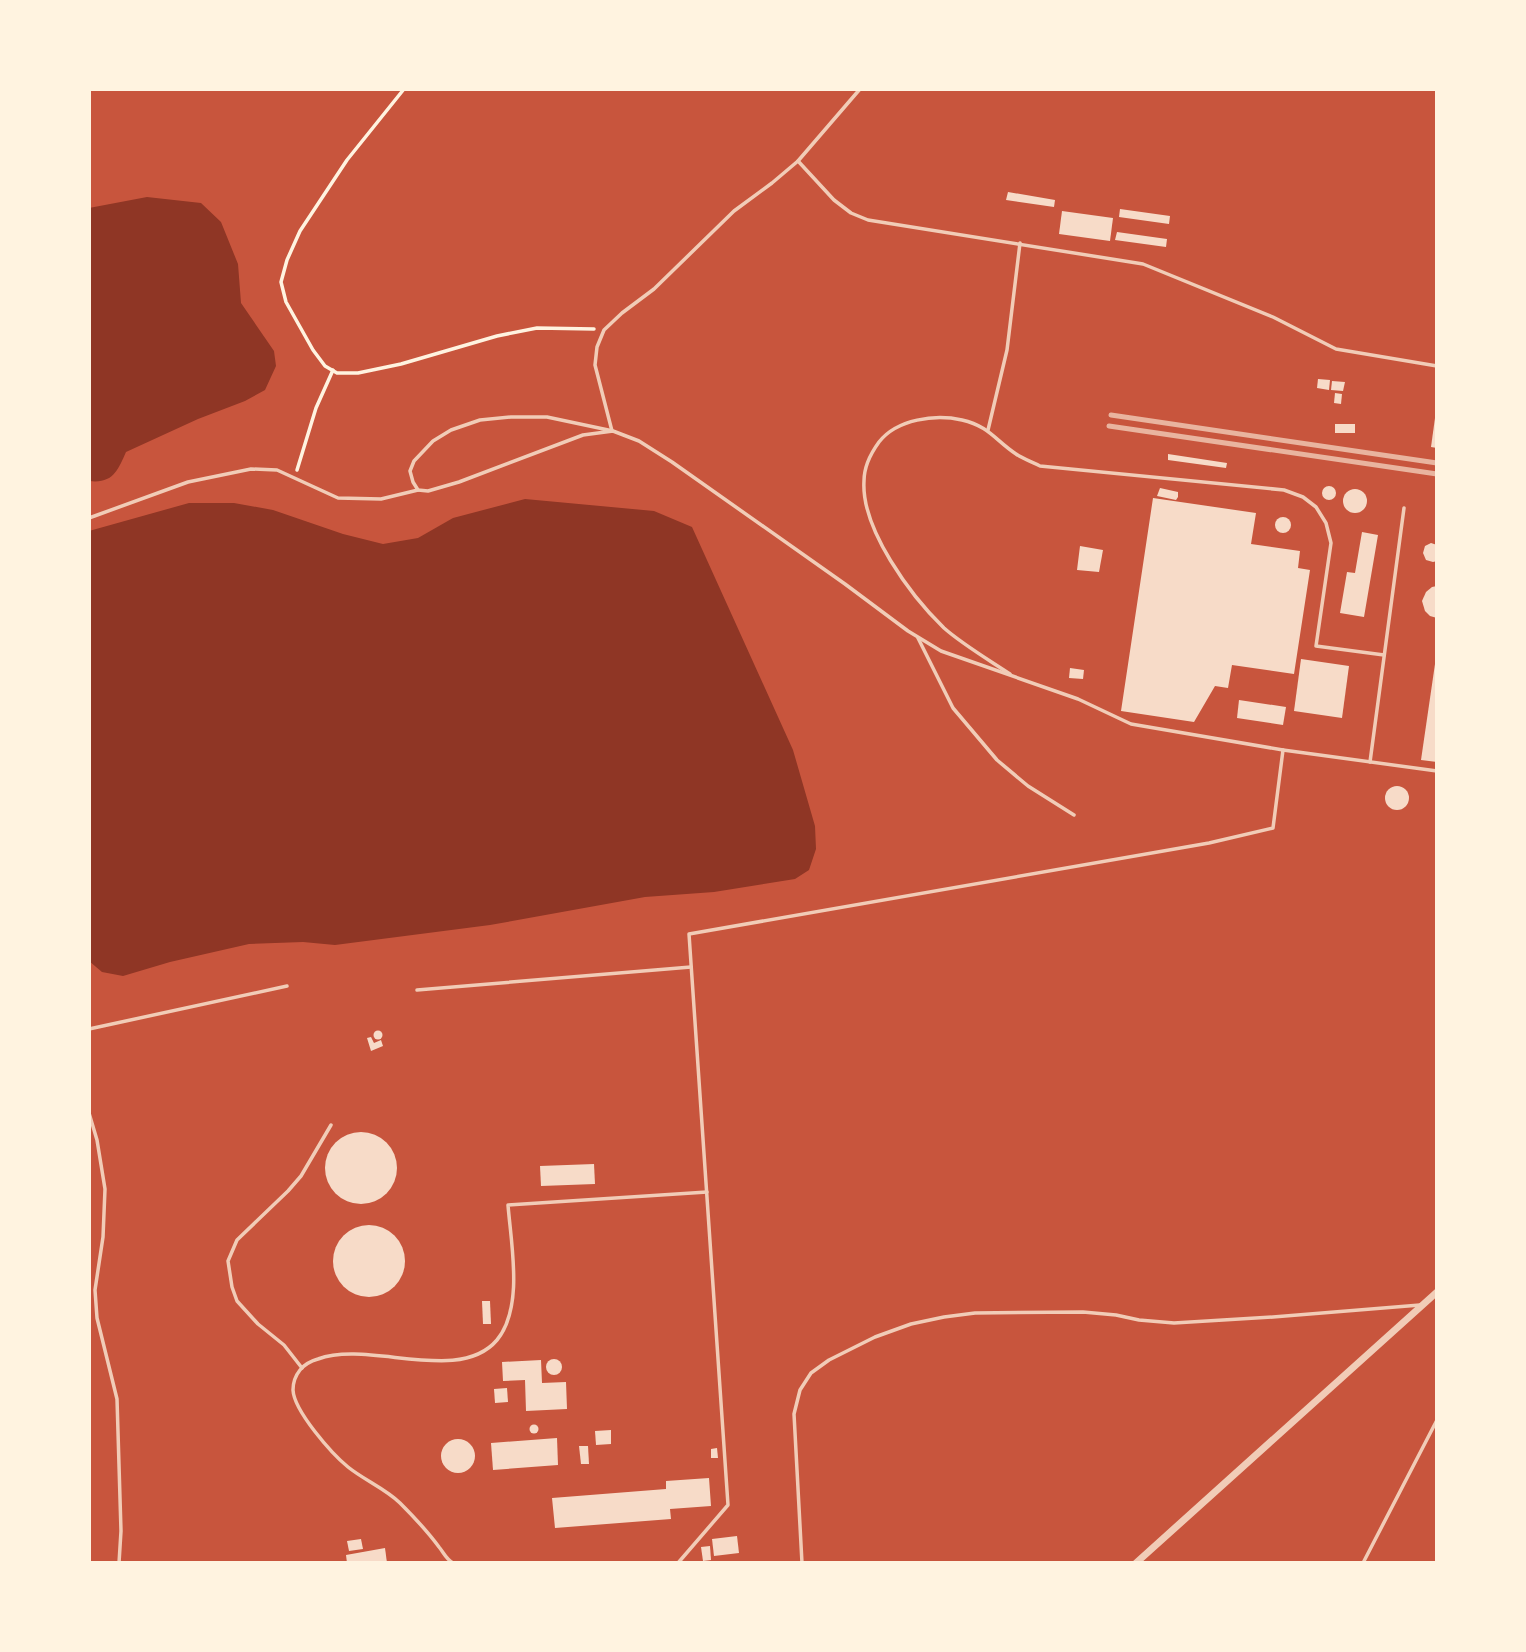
<svg xmlns="http://www.w3.org/2000/svg" width="1526" height="1652" font-family="'IBM Plex Serif',serif">
	<rect width="100%" height="100%" fill="#c8553d"/>
	<!-- water -->
	<g fill="#8f3625">
		<path d="M147,197l54,6 20,19 17,42 3,39 33,48 2,15 -11,24 -20,11 -47,18 -72,33c-8,18 -13,32 -37,29v-273z"/>
		<path d="M525,499l129,12 38,16 101,223 22,76 1,23 -7,21 -14,9 -81,13 -69,5 -155,28 -155,20 -32,-3 -54,2 -79,18 -47,14 -21,-4 -13,-11v-430l100,-28h45l39,7 70,24 40,10 35,-6 35,-20z"/>
	</g>
	<!-- building -->
	<g fill="#f7dbc8">
		<path d="M1008,192l47,8 -1,7 -48,-7z"/>
		<path d="M1120,209l50,7 -1,8 -50,-7z"/>
		<path d="M1062,211l51,7 -3,23 -51,-7z"/>
		<path d="M1117,232l50,7 -1,8 -51,-7z"/>
		<path d="M1318,379l12,1 -1,10 -12,-2z"/>
		<path d="M1332,381l13,1 -2,9 -12,-1z"/>
		<path d="M1335,393l7,1 -1,10 -7,-1z"/>
		<path d="M1435,418h2v30l-6,-1z"/>
		<rect x="1335" y="424" width="20" height="9"/>
		<path d="M1168,454l59,9 -1,5 -58,-8z"/>
		<circle cx="1329" cy="493" r="7"/>
		<path d="M1160,488l18,4v5l-2,3 -19,-4z"/>
		<circle cx="1355" cy="501" r="12"/>
		<path d="M1153,498l103,15 -5,31 49,7 -2,17 12,2 -16,104 -62,-9 -4,23 -13,-2 -21,36 -73,-11z"/>
		<circle cx="1283" cy="525" r="8"/>
		<path d="M1362,532l16,3 -14,82 -24,-4 7,-41 8,1z"/>
		<path d="M1431,543l6,2v16l-4,1 -7,-2 -3,-7 2,-7z"/>
		<path d="M1080,546l23,4 -4,22 -22,-2z"/>
		<path d="M1437,586v32l-7,-2 -5,-5 -3,-10 4,-9 6,-5z"/>
		<path d="M1301,659l48,7 -7,52 -48,-7z"/>
		<path d="M1435,664l2,1v97l-16,-2z"/>
		<path d="M1070,668l14,2 -1,9 -14,-1z"/>
		<path d="M1239,700l47,7 -3,18 -46,-7z"/>
		<circle cx="1397" cy="798" r="12"/>
		<circle cx="378" cy="1035" r="4.5"/>
		<path d="M371,1037l3,6 7,-3 2,6 -12,5 -4,-13z"/>
		<circle cx="361" cy="1168" r="36"/>
		<path d="M594,1164l1,20 -54,2 -1,-20z"/>
		<circle cx="369" cy="1261" r="36"/>
		<path d="M482,1301h8l1,23h-8z"/>
		<circle cx="554" cy="1367" r="8"/>
		<path d="M541,1360l1,23 24,-1 1,27 -41,2 -1,-31 -22,1 -1,-19z"/>
		<path d="M507,1388l1,14 -13,1 -1,-14z"/>
		<circle cx="534" cy="1429" r="4.5"/>
		<path d="M611,1430v14l-15,1 -1,-14z"/>
		<path d="M557,1438l1,27 -65,5 -2,-27z"/>
		<circle cx="458" cy="1456" r="17"/>
		<path d="M579,1446h9l1,18h-8z"/>
		<path d="M717,1448l1,10h-7v-9z"/>
		<path d="M709,1478l2,28 -41,3 1,10 -116,9 -3,-30 114,-9v-8z"/>
		<path d="M737,1536l2,17 -25,3 -2,-17z"/>
		<path d="M361,1539l2,10 -14,2 -2,-10z"/>
		<path d="M710,1546l1,14 -8,1 -2,-14z"/>
		<path d="M385,1548l2,15h-40l-1,-8z"/>
	</g>
	<g fill="none" stroke-linecap="round" stroke-linejoin="round">
		<!-- path -->
		<g stroke="#fff3e0" stroke-width="3.5">
			<path d="M404,89l-57,71 -47,71 -13,29 -6,22 5,20 27,48 12,16 12,7h21l43,-9 96,-28 40,-8 57,1"/>
			<path d="M297,470l19,-62 17,-38"/>
		</g>
		<!-- service -->
		<g stroke="#f1ccb7" stroke-width="3.5">
			<path d="M798,161l62,-72"/>
			<path d="M988,430l19,-80 13,-107"/>
			<path d="M612,431l-17,-66 2,-18 7,-17 18,-17 32,-24 80,-78 38,-28 26,-22 36,39 17,13 17,7 275,44 130,53 63,32 101,17"/>
			<path d="M613,431l-30,4 -124,47 -31,9 -10,-1 -5,-8 -3,-11 4,-10 19,-20 18,-11 29,-10 31,-3h36l66,14 26,10 33,21 173,122 63,47 33,20 137,48 53,25 152,26 -10,78 -64,15 -520,91 39,571 -50,58"/>
			<path d="M89,518l99,-36 63,-13 26,1 61,28 43,1 37,-9"/>
			<path d="M918,638l35,70 44,52 31,26 46,29"/>
			<path d="M1010,674c-21,-14 -48,-30 -66,-46 -33,-32 -83,-99 -80,-147 0,-14 7,-28 15,-39 18,-23 56,-28 83,-22 27,6 34,21 54,34 7,5 16,8 24,12l244,24 19,7 13,10 10,16 5,20 -15,103 68,9"/>
			<path d="M1283,750l154,21"/>
			<path d="M1370,762l34,-254"/>
			<path d="M417,990l274,-23"/>
			<path d="M89,1029l198,-43"/>
			<path d="M89,1113l8,27 8,49 -2,48 -8,53 2,28 20,81 4,132 -2,32"/>
			<path d="M302,1368l-18,-23 -26,-21 -21,-23 -5,-14 -4,-26 9,-21 51,-49 13,-15 30,-51"/>
			<path d="M453,1563c-7,-4 -9,-10 -14,-16 -11,-15 -25,-30 -39,-44 -14,-14 -36,-23 -52,-36 -16,-13 -54,-56 -55,-77 0,-7 3,-15 7,-20 4,-5 11,-9 18,-11 51,-19 141,26 179,-19 27,-33 14,-96 11,-135l199,-13"/>
			<path d="M802,1563l-8,-149 6,-24 11,-17 18,-13 46,-23 36,-13 33,-7 31,-4 108,-1 33,3 23,5 35,3 99,-6 147,-12"/>
			<path d="M1363,1563l74,-143"/>
		</g>
		<!-- minor -->
		<path stroke="#f1ccb7" stroke-width="7" d="M1136,1563l301,-271"/>
		<!-- rail -->
		<g stroke="#e9b49f" stroke-width="5">
			<path d="M1111,415l326,48"/>
			<path d="M1109,426l328,48"/>
		</g>
	</g>
	<!-- border -->
	<rect width="1526" height="1652" fill="none" stroke="#fff3e0" stroke-width="182"/>
</svg>
